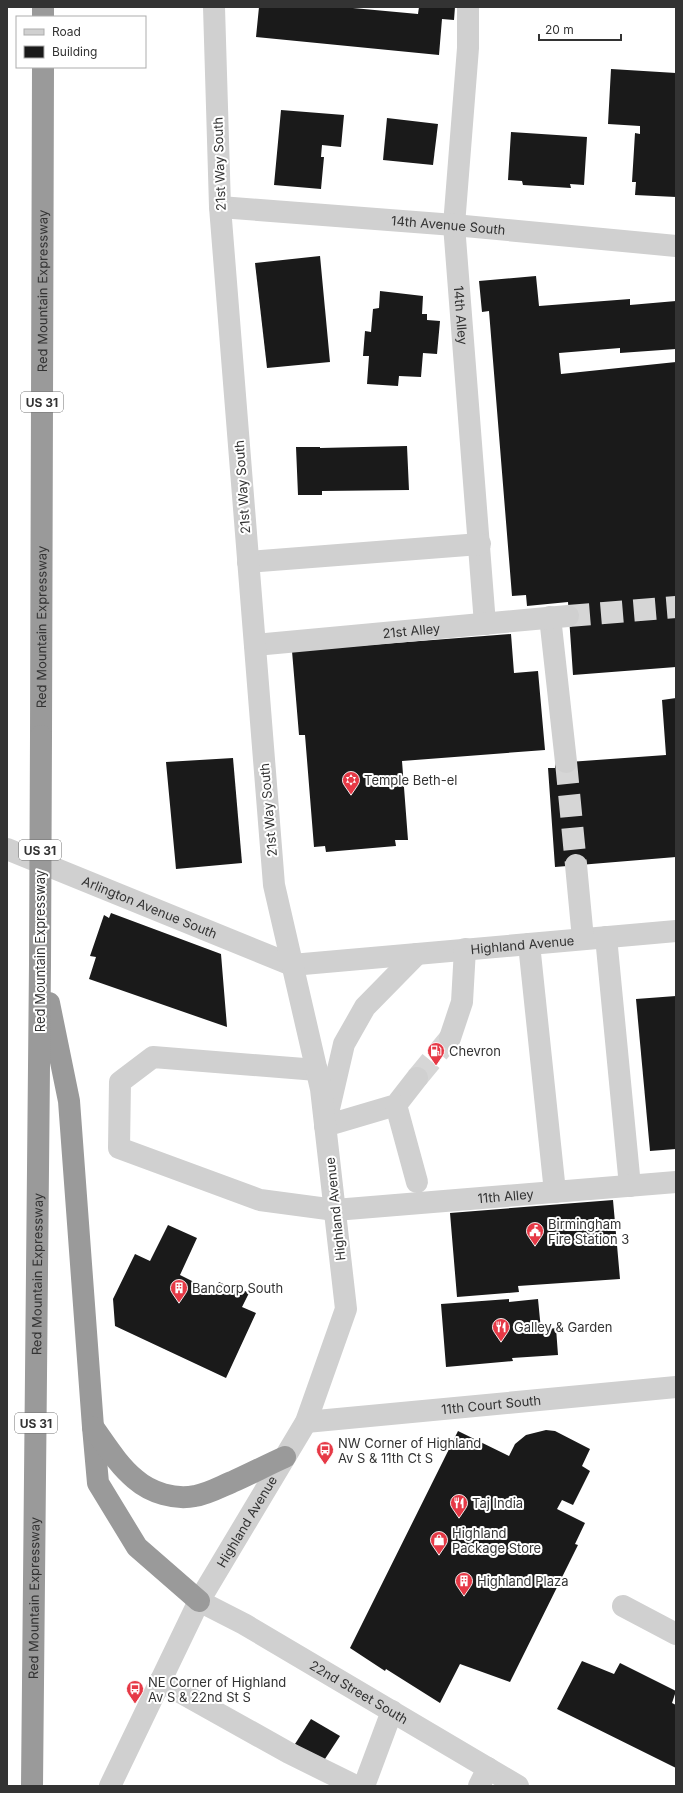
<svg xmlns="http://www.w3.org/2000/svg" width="683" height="1793" font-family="Inter,sans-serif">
	<rect width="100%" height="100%" fill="#fff"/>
	<!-- building -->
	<g fill="#1a1a1a">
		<path d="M259,7h83l76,7 1,-7h36l-1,13 -12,-1 -3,36 -183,-18z"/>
		<path d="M611,69l65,4 -1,25h1v99l-41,-2 1,-13h-4l3,-49 5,1v-8l-32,-2z"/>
		<path d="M281,110l63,5 -3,32 -19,-2 -1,12h3l-3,32 -47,-4z"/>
		<path d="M387,118l51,6 -5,41 -50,-5z"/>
		<path d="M511,132l76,5 -3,48 -14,-1 1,4 -48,-3 -1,-4 -14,-1z"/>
		<path d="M320,256l10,106 -63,6 -12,-105z"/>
		<path d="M536,276l3,30 91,-7v6l46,-4v48l-56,4v-5l-61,5 2,21 115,-12v305l-103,8 -5,-73 -41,4 -1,-11 -14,1 -23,-285 -7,1 -3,-31z"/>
		<path d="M380,291l43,5 -1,18h5v6l13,1 -3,33 -14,-1 -2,24 -22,-1 -1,10 -31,-2 2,-28h-6l2,-25 6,1 2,-23 6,-1z"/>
		<path d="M407,446l2,44 -87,1v4h-24l-2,-48h24v1z"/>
		<path d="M511,634l3,39 24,-2 7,79 -143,11 6,79h-13l1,6 -70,6 -1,-6 -11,1 -9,-112h-6l-7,-84z"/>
		<path d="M676,698v159l-121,10 -7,-99h7v-5l111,-8 -4,-55z"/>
		<path d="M233,758l9,105 -66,6 -10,-107z"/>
		<path d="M111,913l110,41 6,73 -138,-48 7,-22 -6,-1 14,-41 5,3z"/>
		<path d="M676,996v153l-26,2 -14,-152z"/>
		<path d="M613,1200l7,79 -102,7 1,6 -62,5 -7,-84z"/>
		<path d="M168,1225l29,13 -17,37 34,17 5,-10 19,9 1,-3 10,5 -7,14 14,6 -30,65 -111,-52 -2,-27 22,-45 15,7z"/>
		<path d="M509,1299v3l29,-3 3,31 15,-2 2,27 -46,3 1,3 -67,6 -5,-63z"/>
		<path d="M546,1430l9,1 35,18 -8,17 8,5 -17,34 -11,-5 -5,9 28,14 -10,21 3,1 -68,137 -50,-18 -20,39 -54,-34 -1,2 -35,-23 108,-217 51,25 6,-12 11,-9z"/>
		<path d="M582,1661l32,13 6,-11 56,28 -4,12 4,2v63l-119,-59z"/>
		<path d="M311,1719l29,17 -17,26 -28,-18z"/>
	</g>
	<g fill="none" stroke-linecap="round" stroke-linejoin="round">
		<!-- minor-tunnel -->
		<g stroke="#d6d6d6" stroke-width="22" stroke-dasharray="22 11" stroke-linecap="butt">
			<path d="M568,616l108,-9"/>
			<path d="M566,762l10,103"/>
			<path d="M417,1078l33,-40"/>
		</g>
		<!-- minor -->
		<g stroke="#d0d0d0" stroke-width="22">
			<path id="s1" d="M468,7v41l-14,177 31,399"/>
			<path id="s2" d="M220,207l234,18 222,21"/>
			<path d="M248,562l232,-18"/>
			<path d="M550,617l16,145"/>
			<path id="s3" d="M255,645l313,-29"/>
			<path id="s4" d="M7,849l285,116 384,-34"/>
			<path d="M576,865l7,74"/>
			<path d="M606,937l24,249"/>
			<path d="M529,944l26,248"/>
			<path d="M450,1038l12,-36 3,-53"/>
			<path id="s5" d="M317,1070l-164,-13 -33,25 -1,66 141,52 75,10 341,-28"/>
			<path d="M417,1078l-21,27 -71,21 19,-82 21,-37 52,-53"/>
			<path d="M396,1105l21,77"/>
			<path id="s6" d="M306,1422l370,-35"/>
			<path id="s7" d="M199,1601l45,23 274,162"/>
			<path d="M623,1606l53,28"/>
			<path d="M160,1681l129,72 67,33"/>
			<path id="s8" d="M110,1786l89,-185 107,-179 40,-113 -25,-220 -47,-204 -54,-678 -6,-200"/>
			<path d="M364,1786l28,-75"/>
			<path d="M479,1786l9,-18"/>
		</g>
		<!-- highway -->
		<g stroke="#9a9a9a" stroke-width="22">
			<path d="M43,17v-10"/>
			<path id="s9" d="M41,736l2,-669"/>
			<path d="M49,1003l20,98 24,326 5,56 39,64 62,54"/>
			<path d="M93,1427c13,18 25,38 42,52 16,14 40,21 60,17 13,-2 25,-9 37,-14 18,-8 35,-17 53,-25"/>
			<path id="s10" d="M32,1786l8,-822"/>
		</g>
		<!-- highway-bridge -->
		<path stroke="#9a9a9a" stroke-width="22" d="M40,964l1,-228"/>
	</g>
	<!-- icons -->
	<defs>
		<symbol id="synagogue-pin" viewBox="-11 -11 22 30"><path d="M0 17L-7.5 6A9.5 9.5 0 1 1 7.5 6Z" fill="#e63946" stroke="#fff"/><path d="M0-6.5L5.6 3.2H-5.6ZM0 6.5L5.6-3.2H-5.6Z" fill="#fff"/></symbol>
		<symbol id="fuel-pin" viewBox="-11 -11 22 30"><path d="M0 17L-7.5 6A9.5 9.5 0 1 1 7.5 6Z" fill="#e63946" stroke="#fff"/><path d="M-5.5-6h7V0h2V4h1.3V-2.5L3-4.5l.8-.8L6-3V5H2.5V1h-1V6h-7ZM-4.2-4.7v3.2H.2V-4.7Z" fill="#fff"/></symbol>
		<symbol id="civic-pin" viewBox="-11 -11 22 30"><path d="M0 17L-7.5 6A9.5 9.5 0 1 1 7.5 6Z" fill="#e63946" stroke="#fff"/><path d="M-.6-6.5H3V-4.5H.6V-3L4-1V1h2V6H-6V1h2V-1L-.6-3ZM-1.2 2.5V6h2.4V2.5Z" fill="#fff"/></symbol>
		<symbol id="building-pin" viewBox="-11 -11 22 30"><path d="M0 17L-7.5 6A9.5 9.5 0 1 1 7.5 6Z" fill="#e63946" stroke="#fff"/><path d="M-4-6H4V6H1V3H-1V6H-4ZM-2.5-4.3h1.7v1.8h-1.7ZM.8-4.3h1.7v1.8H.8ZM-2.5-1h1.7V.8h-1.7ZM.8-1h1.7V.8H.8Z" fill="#fff"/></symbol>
		<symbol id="restaurant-pin" viewBox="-11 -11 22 30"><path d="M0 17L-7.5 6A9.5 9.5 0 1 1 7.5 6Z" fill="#e63946" stroke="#fff"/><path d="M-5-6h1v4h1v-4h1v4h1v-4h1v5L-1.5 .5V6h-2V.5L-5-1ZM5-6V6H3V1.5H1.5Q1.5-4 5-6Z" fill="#fff"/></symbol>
		<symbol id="bus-pin" viewBox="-11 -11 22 30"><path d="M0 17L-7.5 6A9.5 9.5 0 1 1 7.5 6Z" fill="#e63946" stroke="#fff"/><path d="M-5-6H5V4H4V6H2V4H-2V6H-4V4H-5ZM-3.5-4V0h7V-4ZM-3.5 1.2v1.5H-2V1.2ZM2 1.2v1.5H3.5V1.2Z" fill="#fff"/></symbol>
		<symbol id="shop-pin" viewBox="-11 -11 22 30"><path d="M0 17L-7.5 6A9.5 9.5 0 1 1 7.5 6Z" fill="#e63946" stroke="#fff"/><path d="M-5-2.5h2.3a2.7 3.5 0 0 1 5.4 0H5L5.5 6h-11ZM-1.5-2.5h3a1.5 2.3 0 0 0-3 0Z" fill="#fff"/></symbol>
	</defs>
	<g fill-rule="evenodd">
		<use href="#synagogue-pin" x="341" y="770" width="20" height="27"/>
		<use href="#fuel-pin" x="426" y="1041" width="20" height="27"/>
		<use href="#civic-pin" x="525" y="1221" width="20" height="27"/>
		<use href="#building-pin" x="169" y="1278" width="20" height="27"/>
		<use href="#restaurant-pin" x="491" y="1317" width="20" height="27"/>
		<use href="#bus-pin" x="315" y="1440" width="20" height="27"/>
		<use href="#restaurant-pin" x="449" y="1493" width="20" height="27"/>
		<use href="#shop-pin" x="429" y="1530" width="20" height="27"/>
		<use href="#building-pin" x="454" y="1571" width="20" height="27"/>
		<use href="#bus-pin" x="125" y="1679" width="20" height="27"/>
	</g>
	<g text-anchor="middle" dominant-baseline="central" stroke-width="4" stroke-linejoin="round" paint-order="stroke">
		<!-- shield labels -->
		<g fill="#fff" stroke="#707070" stroke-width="1">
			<rect x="21" y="392" width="42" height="20" rx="3"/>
			<rect x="19" y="840" width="42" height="20" rx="3"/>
			<rect x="15" y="1413" width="42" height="20" rx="3"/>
		</g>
		<g font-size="12" font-weight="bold" fill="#333">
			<text x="42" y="402">US 31</text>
			<text x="40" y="850">US 31</text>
			<text x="36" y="1423">US 31</text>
		</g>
		<!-- street labels -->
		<g font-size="13" fill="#333" stroke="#fff">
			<text transform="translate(219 164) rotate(-92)">21st Way South</text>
			<text stroke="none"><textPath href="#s2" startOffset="229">14th Avenue South</textPath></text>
			<text stroke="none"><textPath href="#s9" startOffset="445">Red Mountain Expressway</textPath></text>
			<text stroke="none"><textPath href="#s1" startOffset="309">14th Alley</textPath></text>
			<text transform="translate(242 487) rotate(-94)">21st Way South</text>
			<text stroke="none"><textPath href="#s9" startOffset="109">Red Mountain Expressway</textPath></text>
			<text stroke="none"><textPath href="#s3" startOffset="157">21st Alley</textPath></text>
			<text transform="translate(268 810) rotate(-95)">21st Way South</text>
			<text stroke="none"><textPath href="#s4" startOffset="154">Arlington Avenue South</textPath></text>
			<text stroke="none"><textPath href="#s4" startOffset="539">Highland Avenue</textPath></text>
			<text transform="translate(40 951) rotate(-90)">Red Mountain Expressway</text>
			<text stroke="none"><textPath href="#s5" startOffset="669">11th Alley</textPath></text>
			<text transform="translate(335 1209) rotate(-96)">Highland Avenue</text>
			<text stroke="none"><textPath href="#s10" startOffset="512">Red Mountain Expressway</textPath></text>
			<text stroke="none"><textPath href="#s6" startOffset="186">11th Court South</textPath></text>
			<text stroke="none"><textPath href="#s8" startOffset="298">Highland Avenue</textPath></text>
			<text stroke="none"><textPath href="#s10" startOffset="188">Red Mountain Expressway</textPath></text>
			<text stroke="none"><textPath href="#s7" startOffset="184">22nd Street South</textPath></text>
		</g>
		<!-- poi labels -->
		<g font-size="13" fill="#333" stroke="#fff" text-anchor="start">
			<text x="364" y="780">Temple Beth-el</text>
			<text x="449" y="1051">Chevron</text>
			<text x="548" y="1224">Birmingham<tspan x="548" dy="15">Fire Station 3</tspan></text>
			<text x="192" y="1288">Bancorp South</text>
			<text x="514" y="1327">Galley &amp; Garden</text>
			<text x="338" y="1443">NW Corner of Highland<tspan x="338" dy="15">Av S &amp; 11th Ct S</tspan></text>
			<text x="472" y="1503">Taj India</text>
			<text x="452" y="1533">Highland<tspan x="452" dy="15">Package Store</tspan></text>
			<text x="477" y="1581">Highland Plaza</text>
			<text x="148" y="1682">NE Corner of Highland<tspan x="148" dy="15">Av S &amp; 22nd St S</tspan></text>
		</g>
	</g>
	<!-- border -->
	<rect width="683" height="1793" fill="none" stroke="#333333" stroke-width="16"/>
	<!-- legend -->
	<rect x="16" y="16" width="130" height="52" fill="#ffffff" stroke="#adadad"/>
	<rect x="24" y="29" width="20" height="6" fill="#d0d0d0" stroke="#adadad"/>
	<text x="52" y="36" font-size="12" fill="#333333">Road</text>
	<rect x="24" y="46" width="20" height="12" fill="#1a1a1a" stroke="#adadad"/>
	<text x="52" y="56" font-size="12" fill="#333333">Building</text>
	<!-- scale -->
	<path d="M539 34v6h82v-6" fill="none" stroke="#333333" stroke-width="2"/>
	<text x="545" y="34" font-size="12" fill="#333333" stroke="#ffffff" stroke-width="3" paint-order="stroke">20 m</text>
</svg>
